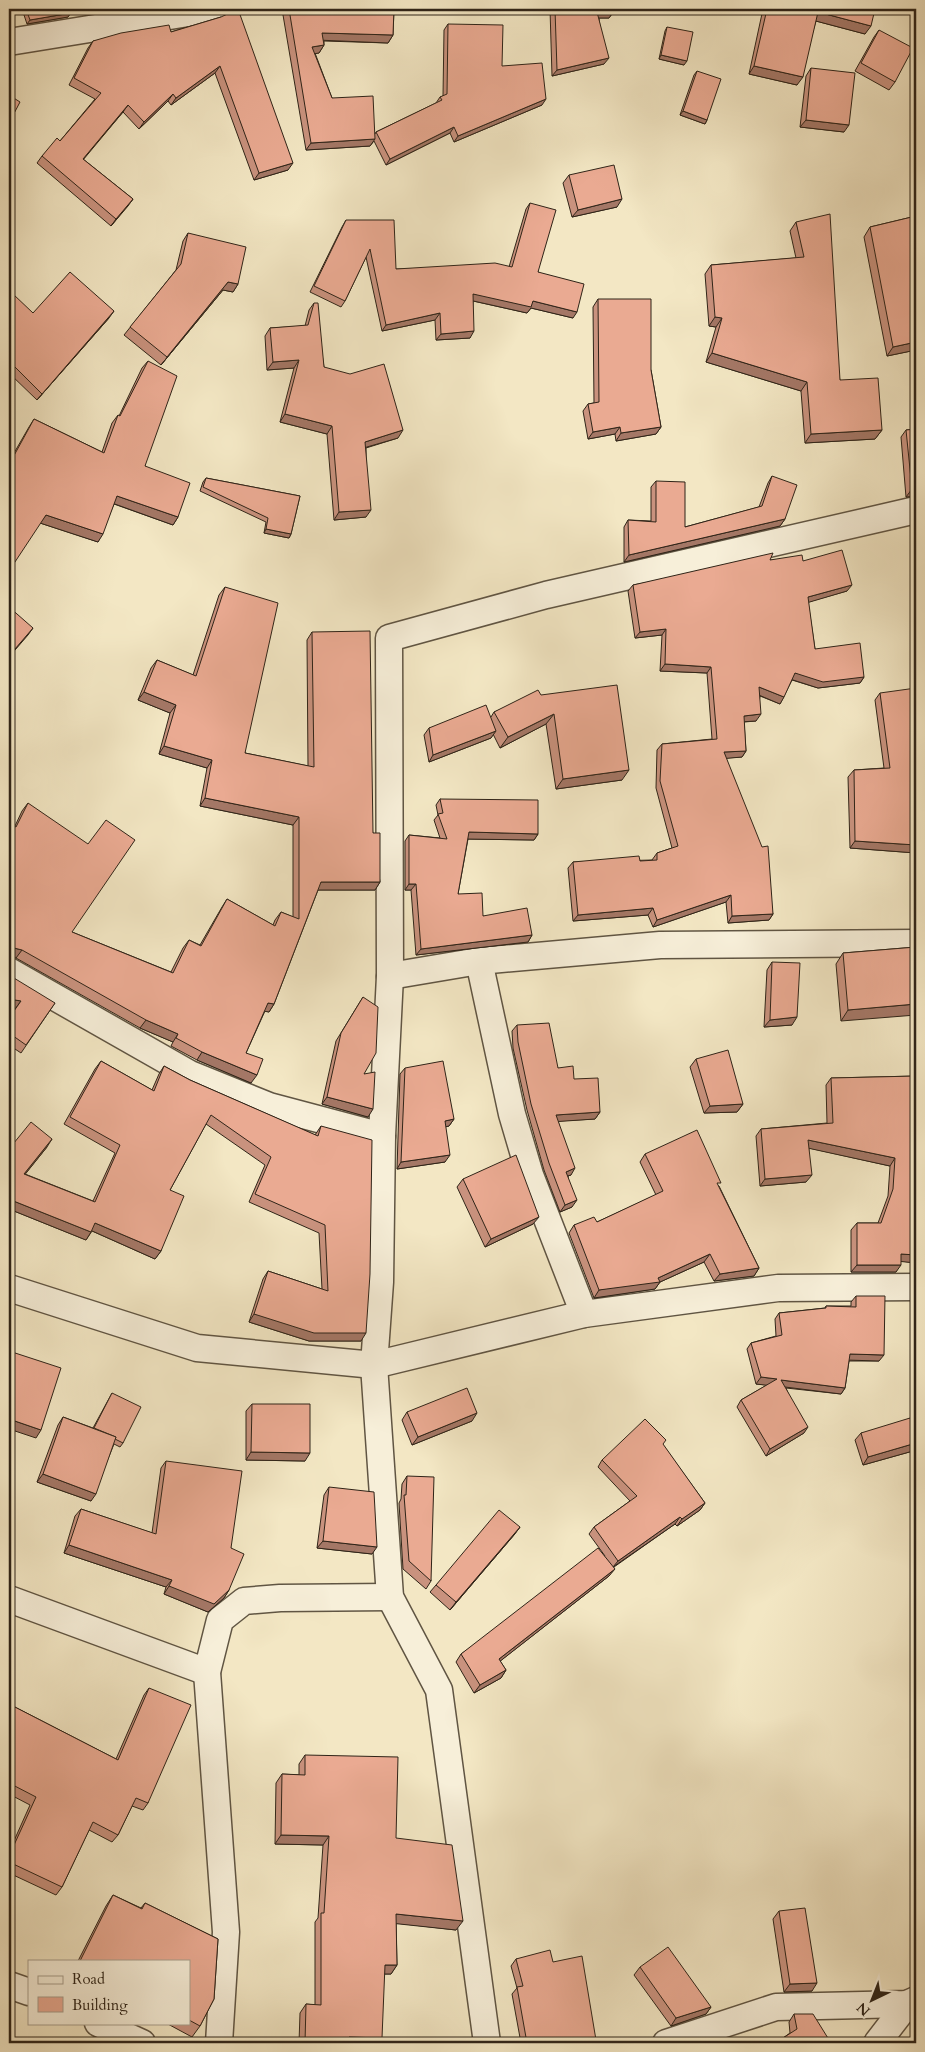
<svg xmlns="http://www.w3.org/2000/svg" width="925" height="2052" font-family="Cardo,serif">
	<rect width="100%" height="100%" fill="#f3e7c4"/>
	<filter id="stains"><feTurbulence type="fractalNoise" baseFrequency=".004" numOctaves="4"/><feColorMatrix values="0 0 0 0 .2 0 0 0 0 .09 0 0 0 0 .02 0 0 0 .5 -.17"/></filter>
	<radialGradient id="worn" r=".72"><stop offset=".6" stop-color="#630" stop-opacity="0"/><stop offset="1" stop-color="#630" stop-opacity=".3"/></radialGradient>
	<g fill="none" stroke-linecap="round" stroke-linejoin="round">
		<defs>
			<g id="street">
				<path d="M9,42l204,-33"/>
				<path d="M479,961l33,153 18,61 54,139"/>
				<path d="M9,971l181,103 79,32 113,30"/>
				<path d="M390,976l89,-15 181,-16 256,-2"/>
				<path d="M9,1288l188,60 177,17 210,-51 194,-26 138,-1"/>
				<path d="M9,1599l198,73"/>
				<path d="M9,1985l20,7"/>
				<path d="M98,2023l44,20"/>
				<path d="M219,2043l7,-111 -19,-260 13,-52 24,-19 36,-3 110,-1"/>
				<path d="M487,2043l-48,-353 -49,-93 -16,-232 6,-83 2,-146 8,-160 -1,-338 157,-43 370,-85"/>
				<path d="M666,2043l110,-36 131,-3 9,-4"/>
				<path d="M877,2043l30,-39"/>
			</g>
		</defs>
		<!-- street casing -->
		<use href="#street" stroke="#605543" stroke-width="29"/>
		<!-- street -->
		<use href="#street" stroke="#f7efd9" stroke-width="26"/>
	</g>
	<!-- wall -->
	<g fill="#c9927e" stroke="#2f2418">
		<path d="M22,9h47l-1,8 -41,7z"/>
		<path d="M288,9h106l-1,26 -5,8 -64,-2v4l-5,8h-4l17,45 43,36 1,-2 60,-29 4,-6 3,-1 1,-66 4,-6 54,42 40,39 -88,37 -4,-9 -64,32 -12,-24 -4,5 -64,4 -23,-135z"/>
		<path d="M550,9h64v2l-5,7h-10l5,46 -52,12z"/>
		<path d="M763,9h112l-10,25 -49,-13 -19,64 -48,-11z"/>
		<path d="M221,17l67,153 -34,10 -39,-107 -44,32 -3,-4 -29,28 -16,-17 -40,47 50,40 -22,27 -74,-63 5,-7 18,-15 35,-42 -26,-14 19,-37 5,-7 78,-9z"/>
		<path d="M667,27l17,38 -25,-6 6,-28z"/>
		<path d="M879,30l16,52 -6,8 -34,-19 19,-34z"/>
		<path d="M811,68l33,64 -44,-5 6,-51z"/>
		<path d="M697,71l10,49 -2,4 -25,-9 14,-40z"/>
		<path d="M569,175l48,32 -45,10 -9,-34z"/>
		<path d="M530,203l8,69 35,46 -42,-10 -4,5 -54,-12 -3,37 -34,2 -1,-20 -53,11 -16,-74 -21,44 -4,6 -31,-15 32,-65 4,-7 50,49 113,-2 17,-58z"/>
		<path d="M916,216v134l-29,6 -23,-119 6,-10z"/>
		<path d="M796,222l44,158 42,50 -7,9 -70,4 -4,-52 -95,-29 10,-35 -7,-1 -4,-52 6,-9 85,-7 -6,-27z"/>
		<path d="M188,233l50,51 -5,8 -10,-2 -62,75 -37,-30 52,-65 7,-29z"/>
		<path d="M9,299l24,14 76,5 -72,82 -28,-27z"/>
		<path d="M598,299l53,71 10,57 -5,7 -40,7 -1,-7 -27,5 -5,-28 5,-7 6,-1 -1,-96z"/>
		<path d="M314,303l10,64 74,71 -32,10v69l-32,3 -7,-86 -47,-12 14,-54 -27,2 -2,-34 5,-8 35,-2 4,-16z"/>
		<path d="M148,361l-3,105 33,51 -5,8 -59,-21 -16,38 -58,-19 -30,-63 19,-33 5,-8 68,33 10,-29 6,-8 1,1 23,-48z"/>
		<path d="M916,429v67l-10,1 -5,-60 5,-7z"/>
		<path d="M772,476l13,43 -5,7 -156,36v-35l4,-7 23,1v-34l5,-6 29,46 74,-20 9,-24z"/>
		<path d="M206,478l94,18 -9,38 -2,4 -25,-5 2,-11 -66,-31 3,-9z"/>
		<path d="M770,560l33,1 44,30 -39,11 7,47 49,28 -4,6 -42,5 -26,-8 -12,24 -20,-8 -4,25 -12,1 2,29 -4,6 -16,1 47,156 -4,6 -41,3 -2,-21 -73,25 -5,-12 -75,6 -5,-53 5,-6 79,-2 5,-7 15,-5 -16,-60 1,-38 5,-6 50,-5 -5,-66 -47,-2 2,-36 -27,3 -7,-47 5,-6z"/>
		<path d="M225,587l20,166 63,13 -1,-126 5,-8 61,201 7,49 -5,8h-57l-44,114 -5,8 -4,-1 -19,42 5,30 -54,-23 -26,-14 2,-4 -33,-14 -124,-70 -1,-132 7,-15 6,-8 44,129 99,40 12,-24 6,-8 11,5 22,-38 5,-8 46,26 2,-5 6,-8 12,5v-92l-93,-19 7,-38 -48,-14 11,-41 -32,-13 13,-32 6,-8 36,15 26,-80z"/>
		<path d="M880,693l36,160 -66,-5 -2,-71 6,-7 30,-2 -9,-68z"/>
		<path d="M541,695l81,85 -66,9 -10,-65 -46,24 -7,-14 -2,4 -62,24 -5,-27 5,-7 62,-11 3,-5z"/>
		<path d="M440,799l98,35 -4,6 -66,-1 -10,55 25,22 49,19 -4,7 -112,13 -5,-65h-6v-49l4,-6 31,3 -6,-18 4,-5 -2,-10z"/>
		<path d="M916,947l-75,74 -5,-57 7,-11z"/>
		<path d="M772,962l20,63 -28,2 3,-57z"/>
		<path d="M363,997l1,77 4,43 -46,-13 14,-63z"/>
		<path d="M55,1003l-34,50 -12,-8v-27l6,-9z"/>
		<path d="M517,1025l41,43 16,11 26,33 -5,7 -37,2 13,54 -3,1 4,31 -12,5 -16,-42 -17,-60 -14,-62 -1,-17z"/>
		<path d="M696,1059l47,45 -6,8 -33,1 -14,-46z"/>
		<path d="M101,1061l51,29 7,-16 5,-8 26,14 125,55 6,-9 40,215h-52l-60,-19 14,-43 5,-8 54,18 -3,-56 -70,-31 16,-37 -59,-41 -36,66 -9,61 -6,8 -63,-28 -6,9 -77,-31v-60l38,-2 -22,27 68,27 22,-48 -51,-29 31,-55z"/>
		<path d="M405,1068l49,51 -5,7 -4,1v35l-48,7 3,-95z"/>
		<path d="M916,1076v187l-15,-2 -5,11h-45v-42l6,-7h21l10,-27 2,-30 -81,-18 -3,34 -46,4 -4,-50 5,-7 66,-6 -1,-38 5,-7z"/>
		<path d="M645,1154l74,32 40,82 -5,8 -40,5 -10,-19 -44,20 -5,7 -61,9 -25,-65 5,-8 23,-3 59,-27 -16,-33z"/>
		<path d="M463,1179l70,45 -48,23 -28,-60z"/>
		<path d="M856,1296l23,65h-30l-4,27 -4,6 -55,-6 18,45 -38,23 -29,-49 4,-7 26,-15 -11,-1 -9,-35 4,-6 25,-7 -1,-17 4,-6 46,-5 1,-2h25v-4z"/>
		<path d="M112,1393l11,50 -3,4 -6,-3 -23,57 -54,-19 21,-57 5,-8 30,11z"/>
		<path d="M252,1404l53,57 -59,-1v-49z"/>
		<path d="M407,1412l65,9 -60,24 -10,-25z"/>
		<path d="M861,1433l55,4v8l-3,6 -50,14 -8,-25z"/>
		<path d="M663,1445l42,58 -5,7 -23,16 -2,-2 -61,43 -5,9 -109,85 6,9 -5,8 -27,15 -18,-31 5,-8 144,-98 -16,-22 5,-7 36,-26 -32,-34 4,-7z"/>
		<path d="M166,1461l65,87 -2,42 -5,8 -16,14 -44,-18 2,-7 -102,-34 11,-37 6,-7 71,24 9,-65z"/>
		<path d="M407,1476l24,105 -5,8 -23,-20 -4,-66 2,-4 1,-15z"/>
		<path d="M329,1487l43,67 -55,-6 7,-53z"/>
		<path d="M520,1527l-6,8 -64,75 -20,-18 6,-7z"/>
		<path d="M149,1688l-1,115 -5,7 -11,-4 -14,29 -6,7 -23,-12 -27,57 -6,8 -47,-22v-21l21,-47 -21,-11v-90l107,55 28,-64z"/>
		<path d="M305,1755l91,83 60,92 -60,-7 1,42 -6,9h-7l-6,69h-79l1,-30 6,-9 9,1v-83l3,-4 5,-73 -48,-1 1,-61 6,-9 17,1v-11z"/>
		<path d="M113,1895l28,13 4,-5 73,36 -4,60 -14,27 -8,11 -26,-14h23v-62h-111l28,-55z"/>
		<path d="M779,1911l33,80 -28,1 -11,-73z"/>
		<path d="M516,1959l37,3 41,81h-73l-9,-49 5,-6 -6,-22z"/>
		<path d="M640,1967l71,40 -5,7 -35,12 -37,-51z"/>
		<path d="M794,2014l37,29h-52l4,-5 7,-5 -1,-11z"/>
	</g>
	<!-- shaded-wall -->
	<g fill="#a47766" stroke="#2f2418">
		<path d="M614,11l-5,7h-16l4,-6z"/>
		<path d="M818,12l53,14 -6,8 -53,-14z"/>
		<path d="M71,13l-3,4 -41,7 3,-4z"/>
		<path d="M322,33l71,2 -5,8 -71,-3z"/>
		<path d="M324,45l-5,8 -12,2 5,-8z"/>
		<path d="M661,55l26,6 -3,4 -25,-6z"/>
		<path d="M609,58l-5,6 -52,12 5,-6z"/>
		<path d="M220,66l-5,7 -44,32 5,-7z"/>
		<path d="M754,66l49,11 -6,8 -48,-11z"/>
		<path d="M173,94l-5,7 -29,28 5,-7z"/>
		<path d="M546,99l-4,6 -88,37 4,-6z"/>
		<path d="M128,105l-5,7 -45,54 5,-7z"/>
		<path d="M683,111l24,9 -2,4 -25,-9z"/>
		<path d="M806,120l43,5 -5,7 -44,-5z"/>
		<path d="M454,127l-4,6 -64,32 4,-6z"/>
		<path d="M375,139l-5,7 -64,4 5,-7z"/>
		<path d="M293,163l-5,7 -34,10 5,-7z"/>
		<path d="M133,199l-5,7 -17,20 5,-7z"/>
		<path d="M622,199l-5,8 -45,10 6,-7z"/>
		<path d="M228,282l10,2 -5,8 -10,-2 -62,75z"/>
		<path d="M473,294l60,7 44,11 -4,6 -42,-10 -4,5 -58,-13z"/>
		<path d="M114,311l-5,7 -72,82 5,-6z"/>
		<path d="M440,313l-5,7 -53,11 4,-6z"/>
		<path d="M715,317l7,1 -6,9 -7,-1z"/>
		<path d="M474,331l-4,7 -34,2 5,-6z"/>
		<path d="M916,342v8l-29,6 6,-9z"/>
		<path d="M712,353l95,29 -6,9 -95,-29z"/>
		<path d="M299,360l-5,8 -27,2 6,-8z"/>
		<path d="M285,414l47,12 -5,8 -47,-12z"/>
		<path d="M620,427l-5,7 -27,5 5,-7z"/>
		<path d="M661,427l-5,7 -40,7 5,-8z"/>
		<path d="M403,430l-5,8 -38,11 5,-7z"/>
		<path d="M882,430l-7,9 -70,4 6,-9z"/>
		<path d="M912,489h4v7l-10,1z"/>
		<path d="M117,496l61,21 -5,8 -61,-22z"/>
		<path d="M371,510l-5,7 -32,3 5,-8z"/>
		<path d="M46,515l57,19 -5,8 -58,-19z"/>
		<path d="M785,519l-5,7 -156,36 5,-7z"/>
		<path d="M266,529l25,5 -2,4 -25,-5z"/>
		<path d="M852,585l-5,6 -44,13 5,-7z"/>
		<path d="M33,628l-5,7 -19,22v-1z"/>
		<path d="M666,629l-4,6 -27,3 5,-6z"/>
		<path d="M665,664l46,3 -4,6 -47,-2z"/>
		<path d="M795,673l69,4 -4,6 -42,5 -28,-9z"/>
		<path d="M759,687l25,10 -4,7 -26,-11z"/>
		<path d="M144,692l32,13 -6,8 -32,-13z"/>
		<path d="M554,714l-8,10 -46,24 8,-11z"/>
		<path d="M761,714l-5,7 -17,1 5,-6z"/>
		<path d="M496,731l-5,7 -62,24 4,-7z"/>
		<path d="M164,746l48,14 -5,8 -48,-14z"/>
		<path d="M746,751l-4,6 -23,2 5,-7z"/>
		<path d="M629,770l-7,10 -66,9 7,-10z"/>
		<path d="M205,798l94,19 -6,8 -93,-19z"/>
		<path d="M469,832l69,2 -4,6 -70,-1z"/>
		<path d="M855,841l61,4v8l-66,-5z"/>
		<path d="M321,882h59l-5,8h-59z"/>
		<path d="M409,884h7l-5,6h-6z"/>
		<path d="M731,895l-5,7 -73,25 4,-7z"/>
		<path d="M653,908l-5,7 -75,6 5,-6z"/>
		<path d="M773,914l-4,6 -41,3 4,-7z"/>
		<path d="M532,935l-4,7 -112,13 5,-6z"/>
		<path d="M14,948l8,2 -6,8 -7,-2v-6z"/>
		<path d="M9,999l12,2 -6,8 -6,-1z"/>
		<path d="M268,1003l6,1 -5,8 -6,-1z"/>
		<path d="M916,1004v11l-75,6 7,-11z"/>
		<path d="M797,1017l-5,8 -28,2 6,-7z"/>
		<path d="M146,1020l32,14 -5,8 -33,-14z"/>
		<path d="M202,1052l55,23 -6,8 -54,-23z"/>
		<path d="M327,1097l46,12 -5,8 -46,-13z"/>
		<path d="M743,1104l-6,8 -33,1 6,-7z"/>
		<path d="M600,1112l-5,7 -44,3 5,-7z"/>
		<path d="M454,1119l-5,7 -9,2 5,-7z"/>
		<path d="M52,1139l-5,8 -28,35 5,-8z"/>
		<path d="M808,1140l87,18 -5,8 -87,-19z"/>
		<path d="M450,1155l-5,7 -48,7 4,-7z"/>
		<path d="M575,1168l-4,7 -10,3 5,-6z"/>
		<path d="M812,1175l-6,7 -46,4 5,-7z"/>
		<path d="M11,1200l80,32 -5,8 -77,-31v-5z"/>
		<path d="M577,1200l-5,7 -12,5 5,-7z"/>
		<path d="M539,1217l-6,7 -48,23 6,-8z"/>
		<path d="M95,1223l66,28 -6,8 -65,-29z"/>
		<path d="M710,1254l-6,8 -44,20 -5,7 -61,9 5,-8 59,-12z"/>
		<path d="M901,1254l15,1v8l-20,-2z"/>
		<path d="M857,1265h44l-5,7h-45z"/>
		<path d="M759,1268l-5,8 -40,5 6,-7z"/>
		<path d="M254,1314l112,19 -5,8h-52l-60,-19z"/>
		<path d="M850,1354l34,1 -5,6 -34,-1z"/>
		<path d="M761,1377l16,2 -4,7 -17,-2z"/>
		<path d="M781,1380l64,8 -4,6 -64,-8z"/>
		<path d="M477,1413l-5,8 -60,24 6,-8z"/>
		<path d="M9,1419l32,11 -5,8 -27,-9z"/>
		<path d="M808,1427l-4,6 -38,23 4,-7z"/>
		<path d="M916,1443v2l-3,6 -50,14 5,-8z"/>
		<path d="M251,1452l59,1 -5,8 -59,-1z"/>
		<path d="M43,1474l53,20 -5,7 -54,-19z"/>
		<path d="M705,1503l-5,7 -23,16 5,-7z"/>
		<path d="M680,1517l-5,7 -62,43 5,-6z"/>
		<path d="M520,1527l-6,8 -64,75 6,-8z"/>
		<path d="M323,1541l54,6 -5,7 -55,-6z"/>
		<path d="M69,1545l103,35 -6,7 -102,-34z"/>
		<path d="M615,1569l-6,7 -115,90 5,-7z"/>
		<path d="M169,1586l60,4 -5,8 -16,14 -44,-18z"/>
		<path d="M506,1670l-5,8 -27,15 6,-8z"/>
		<path d="M281,1835l48,1 -6,9 -48,-1z"/>
		<path d="M396,1914l67,7 -7,9 -66,-7z"/>
		<path d="M385,1965h12l-6,9h-12z"/>
		<path d="M817,1983l-5,8 -28,1 6,-8z"/>
		<path d="M711,2007l-5,7 -35,12 5,-8z"/>
		<path d="M349,2037l33,1 -4,5h-34z"/>
		<path d="M596,2040l-2,3h-19z"/>
	</g>
	<!-- building -->
	<g fill="#eaaa92" stroke="#2f2418">
		<path d="M26,9h43l2,4 -41,7z"/>
		<path d="M238,9l55,154 -34,10 -39,-107 -44,32 -3,-4 -29,28 -16,-17 -45,54 50,40 -17,20 -74,-63 15,-18 3,3 41,-48 -27,-15 19,-37 28,-8 48,-8 2,7 50,-15z"/>
		<path d="M289,9h105l-1,26 -71,-2 2,12 -12,2 20,51 41,-2 2,43 -64,4z"/>
		<path d="M555,9h59v2l-17,1 12,46 -52,12z"/>
		<path d="M767,9h108l-4,17 -53,-14 -15,65 -49,-11z"/>
		<path d="M448,24l55,1 -1,41 40,-3 4,36 -88,37 -4,-9 -64,32 -14,-27 66,-32 -2,-3 7,-3z"/>
		<path d="M667,27l26,5 -6,29 -26,-6z"/>
		<path d="M879,30l34,18 -18,34 -34,-19z"/>
		<path d="M811,68l44,5 -6,52 -43,-5z"/>
		<path d="M697,71l24,8 -14,41 -24,-9z"/>
		<path d="M9,95l11,7 -11,21z"/>
		<path d="M614,165l8,34 -44,11 -9,-35z"/>
		<path d="M530,203l26,7 -18,62 46,12 -7,28 -44,-11 -2,6 -58,-13 1,37 -33,3 -1,-21 -54,12 -16,-76 -25,52 -31,-15 32,-66h48l2,49 99,-6 17,4z"/>
		<path d="M830,214l10,166 38,-2 4,52 -71,4 -4,-52 -95,-29 10,-35 -7,-1 -4,-52 93,-8 -8,-35z"/>
		<path d="M916,216v126l-23,5 -23,-120z"/>
		<path d="M188,233l58,14 -8,37 -10,-2 -61,75 -37,-30 51,-63z"/>
		<path d="M70,272l44,39 -72,83 -33,-33v-62l4,-5 20,19z"/>
		<path d="M598,299h53v71l10,57 -40,6 -1,-6 -27,5 -5,-28 11,-2z"/>
		<path d="M314,303h4l6,64 26,7 34,-10 19,66 -38,12 6,68 -32,2 -7,-86 -47,-12 14,-54 -26,2 -3,-34 38,-3z"/>
		<path d="M148,361l29,15 -32,90 45,17 -12,34 -61,-21 -14,38 -57,-19 -37,56v-111l2,1 23,-42 70,34 14,-38 2,1z"/>
		<path d="M916,429v60h-4l-6,-59z"/>
		<path d="M772,476l25,9 -12,34 -156,36 -1,-35 28,2v-41l29,1v45l77,-21z"/>
		<path d="M206,478l94,18 -9,38 -25,-5 2,-11 -65,-31z"/>
		<path d="M842,550l10,35 -44,12 7,52 45,-6 4,34 -41,5 -28,-9 -11,24 -25,-10 2,27 -17,2 2,35 -22,1 38,95 6,-1 5,68 -41,2 -1,-21 -74,25 -4,-12 -75,7 -5,-53 66,-6 1,5 17,-1v-7l21,-7 -18,-65 2,-37 55,-5 -6,-72 -46,-3 1,-35 -26,3 -7,-47 140,-32 -3,7 32,-5 1,6z"/>
		<path d="M225,587l53,16 -33,150 69,14 -2,-135 58,-1 3,202h7v49h-59l-47,122 -6,-1 -22,50 17,6 -6,16 -55,-23 -26,-14 2,-4 -32,-14 -124,-70 -8,-2 -5,2v-126l7,3 12,-24 60,41 18,-24 29,20 -63,92 101,41 16,-33 12,6 26,-47 48,27 6,-14 18,7v-102l-94,-19 7,-38 -48,-14 12,-41 -32,-13 13,-32 39,16z"/>
		<path d="M9,607l24,21 -24,28z"/>
		<path d="M617,685l12,85 -66,9 -9,-65 -46,23 -14,-25 44,-22 3,5z"/>
		<path d="M916,688v157l-61,-4 -1,-71 36,-2 -10,-75z"/>
		<path d="M486,705l10,26 -63,24 -4,-27z"/>
		<path d="M440,799l98,1v34l-69,-2 -11,62 24,-1 1,23 44,-8 5,27 -111,14 -5,-65h-7v-49l38,4 -9,-25 5,-1z"/>
		<path d="M916,947v57l-68,6 -5,-57z"/>
		<path d="M772,962l28,1 -3,54 -27,3z"/>
		<path d="M9,975l46,28 -29,42 -17,-12v-15l12,-17 -12,-2z"/>
		<path d="M363,997l15,10 -2,46 -12,21 11,-2 -2,37 -46,-12 14,-64z"/>
		<path d="M549,1023l9,45 15,-2 1,13 24,-1 2,34 -44,3 19,53 -9,4 11,28 -12,5 -16,-42 -18,-59 -13,-62 -1,-17z"/>
		<path d="M728,1050l15,54 -33,2 -14,-47z"/>
		<path d="M101,1061l53,30 10,-25 26,14 128,56 3,-10 51,14 -2,134 -4,59h-52l-60,-19 14,-43 60,20 -3,-66 -70,-31 16,-37 -60,-42 -41,75 14,6 -23,55 -66,-28 -4,9 -80,-32 -2,8v-59l22,-27 21,17 -28,35 71,28 25,-57 -50,-28z"/>
		<path d="M443,1061l11,58 -9,2 5,34 -49,7 4,-94z"/>
		<path d="M916,1076v179l-15,-1v11h-44v-42h24l12,-34 2,-31 -87,-18 4,35 -47,4 -4,-50 72,-6 -2,-45z"/>
		<path d="M697,1130l24,53h-4l42,85 -39,6 -10,-20 -52,24 2,4 -61,8 -25,-65 20,-8 3,5 66,-31 -18,-37z"/>
		<path d="M516,1155l23,62 -48,22 -28,-60z"/>
		<path d="M856,1296h29l-1,59 -34,-1 -5,34 -64,-8 27,47 -38,22 -29,-49 36,-21 -16,-2 -10,-34 31,-8 -3,-22 47,-5v-2l30,1z"/>
		<path d="M9,1351l52,17 -20,62 -32,-11z"/>
		<path d="M467,1388l10,25 -59,24 -11,-25z"/>
		<path d="M112,1393l29,14 -18,36 -8,-4 1,-2 -22,-9z"/>
		<path d="M252,1404h58v49l-59,-1z"/>
		<path d="M63,1417l53,20 -20,57 -53,-20z"/>
		<path d="M910,1418l6,19v6l-48,14 -7,-24z"/>
		<path d="M645,1419l21,21 -3,4 42,59 -23,16 -2,-2 -62,44 -24,-34 43,-31 -35,-36z"/>
		<path d="M166,1461l76,10 -11,77 13,6 -15,36 -15,14 -45,-18 3,-6 -103,-35 12,-36 75,25z"/>
		<path d="M407,1476l27,1 -3,104 -22,-20 -5,-66h2z"/>
		<path d="M329,1487l45,5 3,55 -54,-6z"/>
		<path d="M499,1510l21,17 -64,75 -20,-17z"/>
		<path d="M598,1548l17,21 -116,90 7,11 -26,15 -19,-31z"/>
		<path d="M149,1688l42,17 -43,98 -12,-5 -18,37 -25,-13 -31,65 -53,-25v-6l27,-59 -27,-14v-79l109,56z"/>
		<path d="M305,1755l93,2 -2,81 56,7 11,76 -67,-7 1,51h-12l-3,73 -33,-1 1,6h-45l1,-39 15,1v-92h3l5,-77 -48,-1 1,-61 23,1z"/>
		<path d="M113,1895l29,14 3,-6 73,36 -4,60 -14,27 -11,-6v-59h-109z"/>
		<path d="M805,1908l12,75 -27,1 -11,-73z"/>
		<path d="M668,1947l43,60 -35,11 -36,-51z"/>
		<path d="M550,1950l3,12 29,-6 14,84 -21,3h-48l-10,-56 6,-1 -7,-27z"/>
		<path d="M794,2014h19l18,29h-45l-3,-5 14,-9z"/>
	</g>
	<!-- margin -->
	<rect width="925" height="2052" fill="none" stroke="#f3e7c4" stroke-width="30"/>
	<rect x="10" y="10" width="905" height="2032" fill="none" stroke="#2f2418" stroke-width="2.5"/>
	<rect x="15" y="15" width="895" height="2022" fill="none" stroke="#2f2418"/>
	<!-- legend -->
	<rect x="28" y="1960" width="162" height="65" fill="#f7efd9" stroke="#a79e8c"/>
	<rect x="38" y="1976" width="25" height="8" fill="#f7efd9" stroke="#a79e8c"/>
	<text x="72" y="1984" font-size="15" fill="#2f2418">Road</text>
	<rect x="38" y="1997" width="25" height="15" fill="#eaaa92" stroke="#a79e8c"/>
	<text x="72" y="2010" font-size="15" fill="#2f2418">Building</text>
	<!-- north arrow -->
	<g transform="translate(872 2000) rotate(223)" stroke="#f7efd9" stroke-width="4" paint-order="stroke">
	<path d="M0-4L9 19L0 12L-9 19Z" fill="#2f2418"/>
	<text y="-8" font-size="14" font-weight="bold" text-anchor="middle" fill="#2f2418">N</text>
	</g>
	<rect width="100%" height="100%" filter="url(#stains)"/>
	<rect width="100%" height="100%" fill="url(#worn)"/>
</svg>
